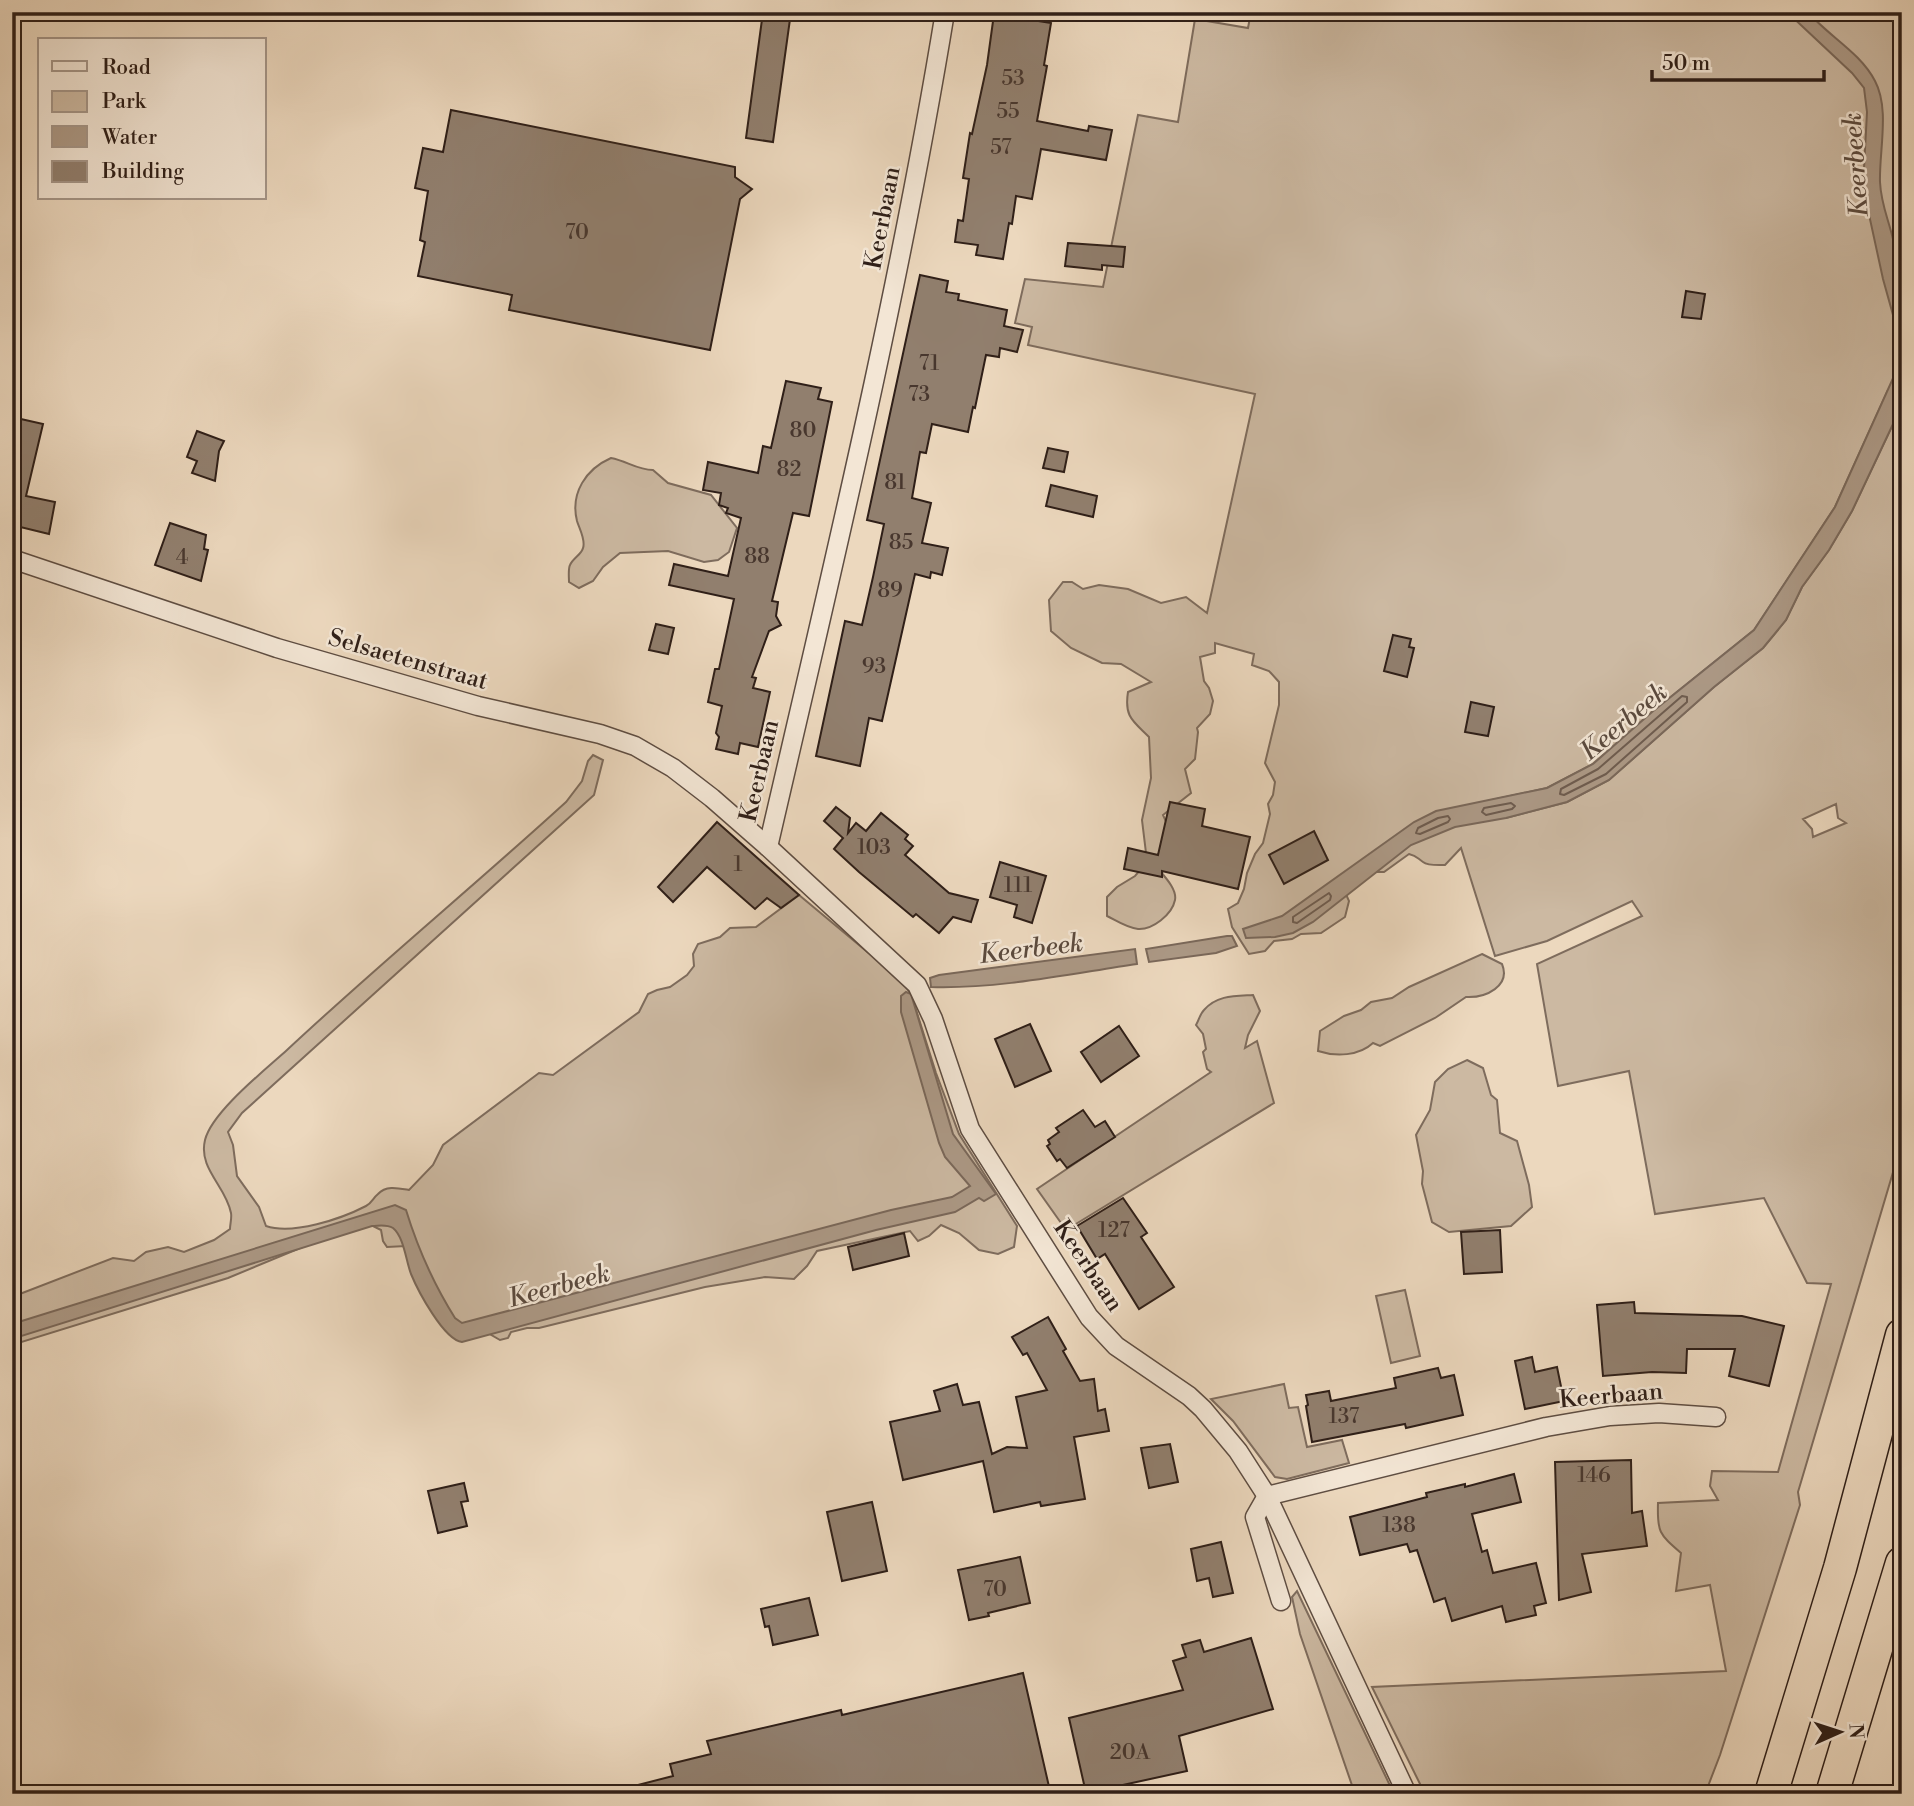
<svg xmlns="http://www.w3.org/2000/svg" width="1914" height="1806" font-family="'Libre Bodoni',serif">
	<rect width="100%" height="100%" fill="#ecd8be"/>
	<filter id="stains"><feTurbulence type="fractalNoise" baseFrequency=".00286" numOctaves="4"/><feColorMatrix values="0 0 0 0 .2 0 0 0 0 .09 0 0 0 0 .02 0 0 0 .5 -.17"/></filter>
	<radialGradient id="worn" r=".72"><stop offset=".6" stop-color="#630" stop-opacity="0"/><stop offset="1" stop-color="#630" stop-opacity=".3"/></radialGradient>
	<!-- green -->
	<g fill="#ccb9a2" stroke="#7e6c5d" stroke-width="2" fill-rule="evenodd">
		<path d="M1251,12h651v379l-14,-1 -53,117 -81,123 -102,82 -59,52 -46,24 -60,13 19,17 61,-16 42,-22 105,-93 49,-39 23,-28 16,-33 27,-37 23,-39 50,-106v737l-104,350 2,13 -80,250 -15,39h-280l-53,-107 354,-16 -16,-86 -34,6 5,-38c-22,-19 -24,-21 -23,-50l60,-3 -8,-14 2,-15 66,1 53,-188 -24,-1 -43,-85 -109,16 -26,-143 -71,15 -21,-122 105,-48 -10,-15 -85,40 -52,15 -34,-108 -16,17c-6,0 -17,1 -22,-3 -6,-4 -6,-6 -14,-8l-25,18h-13l-26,20 4,9 -4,16 -24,16 -20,1 -9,5 -18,2 -9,10 -16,3 -17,-27 -4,-18 10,-6 6,-14 3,-16 8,-19 8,-11 7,-29 -2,-10 5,-9 2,-13 -10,-19 14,-58v-23l-10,-11 -17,-6 2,-11 -39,-11v10l-15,4 4,24 5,7 4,13 -3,13 -13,14 1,4 -3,27 -10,10 6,24 -28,22 6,13 -9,43c6,7 17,19 15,29 -3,15 -23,30 -37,29 -11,-1 -21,-8 -31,-13v-19l10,-10 18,-11 7,-8 4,-15 -4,-33 9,-42 -2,-41c-16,-16 -25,-20 -21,-45l23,-10 -30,-18 -19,-1 -31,-15 -20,-17 -2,-31 14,-18h9l11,7 16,-4 29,4 33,14 25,-6 21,16 48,-219 -227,-49 4,-18 -17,-4 10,-44 78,8 35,-172 40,7 17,-103 53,9zM1836,804l2,14 8,5 -33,14 -1,-8 -9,-10z"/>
		<path d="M611,458c16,3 26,12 42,12l15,13 43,12 26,33 -8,24 -11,8 -14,2 -36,-11 -48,2 -17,14 -10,14 -14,7 -10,-6c0,-5 -1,-13 1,-17 3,-7 12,-11 13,-17 3,-8 -4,-20 -6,-27 -7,-28 9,-52 34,-63z"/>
		<path d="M593,755l10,5 -9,35 -352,318 -14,19 5,13 4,31 22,31 7,19c27,9 75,-7 100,-20 6,-3 7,-8 12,-12 8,-9 20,-6 31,-4l24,-25 10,-20 96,-72 14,2 86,-63 9,-18 9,-4 13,-3 17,-12 7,-9 -1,-12 5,-10 22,-7 10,-9 26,-1 43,-32 102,85 10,14 25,79 23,61 58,92 -3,21 -16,7 -19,-4 -20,-17 -18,-8 -12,11 -11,5 -8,-10 -93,20 -10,15 -13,13 -29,-2 -60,10 -166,41h-12l-16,4 -3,6 -8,2 -14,-8 -30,-9 -50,-77 -19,1 -4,-6 -2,-11 -12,-6 -35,10 -106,44 -216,67v-48l101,-39 21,3 12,-9 22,-5 16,5 30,-12 16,-11c0,-5 2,-11 1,-16 -5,-27 -33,-44 -26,-73 7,-28 60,-70 82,-90 91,-85 187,-164 279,-248l16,-21 6,-20z"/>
		<path d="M1482,954l20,10c9,22 -16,34 -36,33l-31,21 -55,28 -7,-3c-14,13 -37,14 -55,8l2,-20 24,-15 17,-6 10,-8 21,-4 17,-11z"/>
		<path d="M1253,995l7,16 -12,24 -3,13 12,-7 17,62 -208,127 -29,-41 174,-117 -4,-3 -4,-17 3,-3 -3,-15 -7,-9c3,-5 4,-11 8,-15 13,-15 31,-14 49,-15z"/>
		<path d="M1467,1060l16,8 8,27 6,5 3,33 17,8 12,44 3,22 -21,19 -62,6 -17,-10 -10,-38 1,-13 -7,-36 14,-25 5,-28 13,-13z"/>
		<path d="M1405,1290l15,66 -29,7 -15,-67z"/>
		<path d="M1284,1384l5,24 9,-1 9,40 35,-7 7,23 -62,16 -12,-2 -42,-56 -22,-22z"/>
		<path d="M1297,1591l97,203h-39l-55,-160 -8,-37z"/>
	</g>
	<!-- water -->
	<g fill="#ac9986" stroke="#7a685a" stroke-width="2">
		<path d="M1787,12h21c20,24 52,40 67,69 15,28 4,70 5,101 1,22 8,36 13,57 4,16 -2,18 9,35v131l-50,106 -23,39 -27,37 -16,33 -23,28 -49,39 -105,93 -42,22 -61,16 -51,9 -44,18 -98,77 -20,11 -18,4 -29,1 -3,-9 39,-13 132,-94 22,-11 111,-23 46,-24 59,-52 102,-82 81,-123 64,-142 -1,-32 -15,-54 -20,-92 4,-75 -3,-24 -12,-15z"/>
		<path d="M1227,936h5l5,10 -21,7 -67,9 -3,-13z"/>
		<path d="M1135,949l2,15c-68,10 -138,25 -206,23l-1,-9 9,-3z"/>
		<path d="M906,992l5,2 42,140 43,60 -12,7 -5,-3 -24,14 -79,18 -414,112c-18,-2 -44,-51 -51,-68 -5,-13 -7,-37 -18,-46 -7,-4 -14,-2 -21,-2l-360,113v-15l383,-119 11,5c12,39 27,73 49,108l7,5 429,-113 61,-13 18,-11 -25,-29 -6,-14 -38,-131v-16z"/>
	</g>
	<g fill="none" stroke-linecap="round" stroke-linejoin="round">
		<!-- shore -->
		<g stroke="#6e5c4f" stroke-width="2">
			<path d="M1682,696l5,1v5l-81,72 -42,21 -4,-1 1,-5 37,-20z"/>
			<path d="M1511,803l4,3 -3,3 -26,6 -4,-3 2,-4z"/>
			<path d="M1448,816l2,3 -2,3 -28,12 -4,-1 2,-5 20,-10z"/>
			<path d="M1329,893l2,3 -1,4 -33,23 -4,-1v-5z"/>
		</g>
	</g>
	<!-- building -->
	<g fill="#917f6e" stroke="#2f1f18" stroke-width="2">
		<path d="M763,12h28l-18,130 -27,-4z"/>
		<path d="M994,14l57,9 -7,42 3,1 -10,55 51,10 1,-5 23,4 -6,30 -65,-11 -9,50 -16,-3 -4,28 -3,-1 -6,36 -27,-4 2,-10 -23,-3 3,-22 5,1 6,-42 -6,-1 7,-45 2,1 15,-69z"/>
		<path d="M451,110l284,57v10l17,12 -12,10 -30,151 -201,-40 3,-15 -94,-19 7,-34 -5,-2 8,-49 -13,-3 8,-40 20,4z"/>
		<path d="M1068,243l57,4 -2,20 -21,-2v5l-37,-4z"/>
		<path d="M920,275l28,6 -2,11 13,2 -1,6 49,10 -3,16 19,4 -6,22 -17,-4 -1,9 -13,-2 -11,53 -2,-1 -5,25 -36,-8 -6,29 -6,-1 -8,46 19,5 -9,40 26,5 -6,27 -11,-3 -1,6 -15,-4 -33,147 -13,-3 -9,48 -44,-10 29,-135 17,4 11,-48 11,-53 -17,-4z"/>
		<path d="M1686,291l19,3 -4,25 -19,-2z"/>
		<path d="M786,381l35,7 -3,11 14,3 -23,114 -16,-3 -21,88 6,1 -2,14 5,9 -12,6 -17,46 4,1 -3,10 17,4 -12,55 -18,-4 -2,11 -22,-5 3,-12 -3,-4 6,-27 -14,-4 7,-33h4l15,-70 -65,-14 5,-21 54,12 13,-58 -15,-5 2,-5 -9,-3 2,-12 -18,-3 5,-28 50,11 5,-27 8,2z"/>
		<path d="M12,417l31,7 -17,72 29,6 -6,32 -37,-9z"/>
		<path d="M197,431l27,10 -5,10 -4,30 -23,-8 5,-12 -10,-4z"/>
		<path d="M1048,448l20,4 -4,20 -21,-4z"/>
		<path d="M1051,485l46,11 -4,21 -47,-11z"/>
		<path d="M170,523l36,12 -2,14 4,1 -7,31 -46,-16z"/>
		<path d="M656,624l18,4 -6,26 -19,-4z"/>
		<path d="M1393,635l18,4 -2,8 5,1 -7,29 -23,-6z"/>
		<path d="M1471,702l23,5 -6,29 -23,-4z"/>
		<path d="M1170,802l35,7 -3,17 48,11 -12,52 -76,-18v6l-38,-8 4,-21 30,7z"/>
		<path d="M836,807l14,11 -2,15 8,-10 10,8 15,-18 27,22 -3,4 8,7 -8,9 44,38 29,7 -7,22 -18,-5 -14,16 -23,-19 -3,3 -54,-45 -25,-23 9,-11 -19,-17z"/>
		<path d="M717,822l82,73 -18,13 -14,-10 -12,11 -48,-42 -34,35 -15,-15z"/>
		<path d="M1314,831l14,29 -44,24 -15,-29z"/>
		<path d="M1000,862l46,14 -14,47 -18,-6 3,-12 -27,-8z"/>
		<path d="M1030,1024l21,47 -36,16 -20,-48z"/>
		<path d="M1119,1026l20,30 -38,26 -20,-30z"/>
		<path d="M1083,1110l12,17 10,-6 10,16 -48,31 -7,-9 -3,2 -10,-15 3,-2 -2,-4 11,-8 -3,-4z"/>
		<path d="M1123,1198l24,35 -6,4 33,50 -35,22 -34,-55 -8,5 -20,-33z"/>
		<path d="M1500,1230l2,42 -38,2 -3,-42z"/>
		<path d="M904,1233l5,23 -56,14 -5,-23z"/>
		<path d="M1634,1302l1,11 107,3 42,10 -15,60 -40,-10 6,-27h-48l-1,24 -34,-1 -49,4 -6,-71z"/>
		<path d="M1048,1317l18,32 -3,2 17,30 14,-2 4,32 7,-2 4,22 -35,6 11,62 -44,7 -1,-4 -46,10 -11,-51 -80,19 -13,-58 50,-11 -6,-20 23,-7 6,21 16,-3 13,52 15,-7 20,1 -11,-51 31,-7 -20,-37 -4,2 -11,-18z"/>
		<path d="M1532,1357l3,15 22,-5 7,34 -39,8 -10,-48z"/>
		<path d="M1438,1368l3,10 13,-3 9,40 -57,13 -1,-4 -93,18 -6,-36 2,-1 -2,-10 23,-4 2,10 65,-13 -2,-10z"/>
		<path d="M1170,1444l8,38 -29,6 -8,-40z"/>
		<path d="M1631,1460l1,53 10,-2 5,35 -65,8 9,38 -32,8 -4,-138z"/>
		<path d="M1514,1474l7,28 -49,12 10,38 5,-2 6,23 43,-10 10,40 -12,3 2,9 -30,7 -4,-16 -50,15 -7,-23 -11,4 -17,-52 -7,2 -3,-8 -47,11 -10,-38 77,-20 -1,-4 39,-9v3z"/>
		<path d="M464,1483l4,18 -7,1 6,24 -29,7 -10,-42z"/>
		<path d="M872,1502l15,69 -45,10 -15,-69z"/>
		<path d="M1221,1542l12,51 -20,4 -4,-19 -12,3 -6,-32z"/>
		<path d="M1020,1557l10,46 -42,10 1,3 -20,4 -11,-50z"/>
		<path d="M809,1598l9,37 -45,10 -4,-19 -4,1 -4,-18z"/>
		<path d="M1251,1638l22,71 -94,27 8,35 -101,22 -17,-75 114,-28 -10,-29 13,-4 -4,-12 18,-5 4,12z"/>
		<path d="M1023,1673l27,118 -12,3h-408v-7l43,-11 -3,-12 41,-10 -4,-13 134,-31 1,5z"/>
	</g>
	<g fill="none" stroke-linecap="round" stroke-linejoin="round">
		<defs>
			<g id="minor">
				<path d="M12,559l265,89 201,58 122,28 35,12 38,22 39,30 56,49 149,138 16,34 37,110 119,188 27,29 73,50 14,13 35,42 29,45 140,298"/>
				<path d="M768,847c64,-277 131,-554 177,-835"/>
				<path d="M1267,1496l279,-69 64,-11 49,-3 57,4"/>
				<path d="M1267,1496l-12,21 26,84"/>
			</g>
			<g id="motorway">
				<path d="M1771,1794l69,-226 62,-233"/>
				<path d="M1832,1794l70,-231"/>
			</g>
		</defs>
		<!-- minor casing -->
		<use href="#minor" stroke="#5e4d42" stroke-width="21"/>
		<!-- motorway casing -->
		<use href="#motorway" stroke="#2f1f18" stroke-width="35"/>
		<!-- minor -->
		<use href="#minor" stroke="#f3e6d5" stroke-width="18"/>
		<!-- motorway -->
		<use href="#motorway" stroke="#ecd8be" stroke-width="32"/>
	</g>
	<g text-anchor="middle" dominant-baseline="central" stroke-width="5" stroke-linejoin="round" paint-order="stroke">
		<!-- number labels -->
		<g font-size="21" fill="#48372e">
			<text x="1013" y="79">53</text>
			<text x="1008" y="112">55</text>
			<text x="1001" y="148">57</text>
			<text x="577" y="233">70</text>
			<text x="929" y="364">71</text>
			<text x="919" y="395">73</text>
			<text x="803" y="431">80</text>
			<text x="789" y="470">82</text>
			<text x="895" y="483">81</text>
			<text x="901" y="543">85</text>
			<text x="757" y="557">88</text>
			<text x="182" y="558">4</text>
			<text x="890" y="591">89</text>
			<text x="874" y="667">93</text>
			<text x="874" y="848">103</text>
			<text x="738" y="865">1</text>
			<text x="1018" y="886">111</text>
			<text x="1114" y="1231">127</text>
			<text x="1344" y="1417">137</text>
			<text x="1594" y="1476">146</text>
			<text x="1399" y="1526">138</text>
			<text x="995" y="1590">70</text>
			<text x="1130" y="1753">20A</text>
		</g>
		<!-- street labels -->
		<g font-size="24" fill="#2f1f18" stroke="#f3e6d5">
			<text transform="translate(883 218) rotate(-79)">Keerbaan</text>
			<text transform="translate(408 660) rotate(16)">Selsaetenstraat</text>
			<text transform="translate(760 771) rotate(-77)">Keerbaan</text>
			<text transform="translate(1088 1266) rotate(56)">Keerbaan</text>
			<text transform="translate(1611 1396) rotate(-5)">Keerbaan</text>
		</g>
		<!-- water labels -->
		<g font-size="26" font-style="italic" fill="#5b4a3e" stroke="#f3e6d5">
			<text transform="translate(1856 165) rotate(-94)">Keerbeek</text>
			<text transform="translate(1624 722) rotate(-40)">Keerbeek</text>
			<text transform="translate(1031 949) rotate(-7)">Keerbeek</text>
			<text transform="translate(559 1286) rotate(-15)">Keerbeek</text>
		</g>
	</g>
	<!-- margin -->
	<rect width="1914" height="1806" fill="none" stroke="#ecd8be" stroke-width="42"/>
	<rect x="14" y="14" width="1886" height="1778" fill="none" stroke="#2f1f18" stroke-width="3.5"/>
	<rect x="21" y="21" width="1872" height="1764" fill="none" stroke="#2f1f18" stroke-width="2"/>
	<!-- legend -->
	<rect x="38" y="38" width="228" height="161" fill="#f3e6d5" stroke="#a59689" stroke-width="2"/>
	<rect x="52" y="61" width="35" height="10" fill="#f3e6d5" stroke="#a59689" stroke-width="2"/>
	<text x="102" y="74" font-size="21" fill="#2f1f18">Road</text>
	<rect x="52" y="91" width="35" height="21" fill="#ccb9a2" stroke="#a59689" stroke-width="2"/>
	<text x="102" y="108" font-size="21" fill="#2f1f18">Park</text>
	<rect x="52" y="126" width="35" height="21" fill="#ac9986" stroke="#a59689" stroke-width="2"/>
	<text x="102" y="144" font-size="21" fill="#2f1f18">Water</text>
	<rect x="52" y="161" width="35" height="21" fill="#917f6e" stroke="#a59689" stroke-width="2"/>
	<text x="102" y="178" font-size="21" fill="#2f1f18">Building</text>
	<!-- north arrow -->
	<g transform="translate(1840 1732) rotate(87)" stroke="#f3e6d5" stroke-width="5" paint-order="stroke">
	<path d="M0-5L12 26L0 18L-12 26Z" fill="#2f1f18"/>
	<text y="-10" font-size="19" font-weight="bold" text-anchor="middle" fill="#2f1f18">N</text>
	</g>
	<!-- scale -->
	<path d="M1652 70v10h172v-10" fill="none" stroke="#2f1f18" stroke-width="3.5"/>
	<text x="1662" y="70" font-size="21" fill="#2f1f18" stroke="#f3e6d5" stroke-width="5" paint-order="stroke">50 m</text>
	<rect width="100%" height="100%" filter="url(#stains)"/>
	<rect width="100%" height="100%" fill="url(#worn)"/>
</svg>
